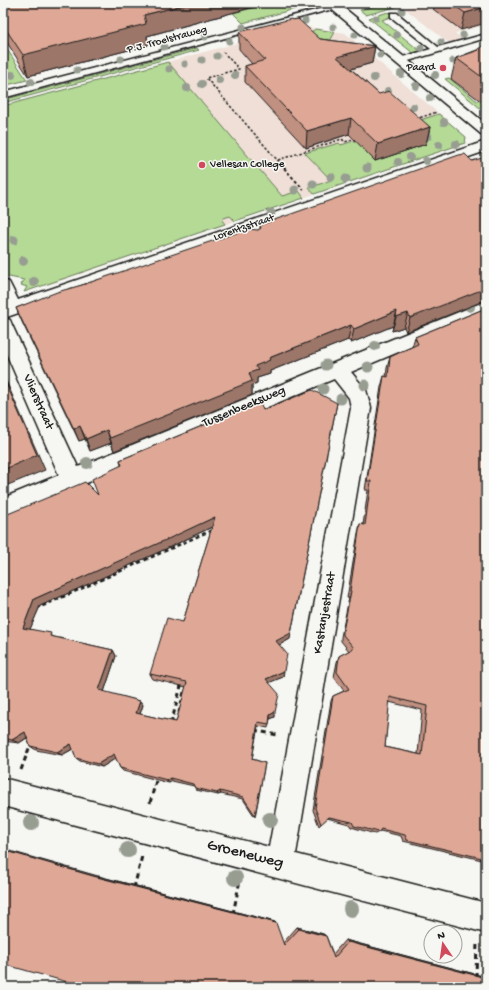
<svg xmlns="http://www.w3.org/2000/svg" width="489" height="990" font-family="'Gochi Hand',sans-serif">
	<rect width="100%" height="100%" fill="#f6f6f2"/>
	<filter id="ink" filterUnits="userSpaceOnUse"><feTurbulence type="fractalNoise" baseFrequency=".025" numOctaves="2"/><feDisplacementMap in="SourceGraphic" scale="8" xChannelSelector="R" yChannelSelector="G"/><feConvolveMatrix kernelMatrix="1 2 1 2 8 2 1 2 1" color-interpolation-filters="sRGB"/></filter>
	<g filter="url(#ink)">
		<!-- built -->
		<g fill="#efdfd6">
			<path d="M414,3h72v22l-31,8 7,6 -13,4 -45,-35 11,-3z"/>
			<path d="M301,26l44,7 121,104 -1,6 -421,143 -41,-180z"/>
		</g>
		<!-- green -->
		<g fill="#b4da96" stroke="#687b59">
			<path d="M254,3h48l4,3 -63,17 -10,-10 24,-6z"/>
			<path d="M386,3h24l-44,12 -6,-5z"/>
			<path d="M388,12l3,3 -2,1 1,1 -8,3 38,31 -7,2 -44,-35z"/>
			<path d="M315,29l20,3 -6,11 -27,-9 11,-3z"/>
			<path d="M3,46h2l22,34 -24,6z"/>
			<path d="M197,48l2,2 -196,53v-3z"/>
			<path d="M168,62l114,134 17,-5 5,7 -69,23 -5,-5 -9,3 4,5 -201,68 3,-5 -6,-2 3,-5 -20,-4 -1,-22h2l3,-4 -5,-2 2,-4 -2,-1v-137z"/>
			<path d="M449,78l28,23 5,-1 4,3v10l-41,-34z"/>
			<path d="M439,114l27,23 -1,6 -151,51 -5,-6 22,-8 -26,-27 34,-10 2,2z"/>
		</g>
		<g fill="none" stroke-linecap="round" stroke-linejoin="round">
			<defs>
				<g id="service">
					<path d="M342,3h13l-352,95v-6z"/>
					<path d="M391,13h6l41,34 48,-13v4l-81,24h-6v-4l32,-9 -40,-32z"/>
				</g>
				<g id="minor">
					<path d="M324,3h14l148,121v11l-5,-1z"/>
					<path d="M486,141v10l-482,167 6,2 2,5 66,142 408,-166v14l-135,57 15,18 5,18 -75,446 190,49v30l-483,-127v-28l266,69 82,-439 -2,-10 -15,-19 -331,139v-20l56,-23 -56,-129v-66l6,2 9,18z"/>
				</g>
			</defs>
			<!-- service casing -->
			<use href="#service" stroke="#1c1c1c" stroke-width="3"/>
			<!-- minor casing -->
			<use href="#minor" stroke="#1c1c1c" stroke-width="3"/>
			<!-- path-far3 -->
			<g stroke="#1c1c1c" stroke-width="1.5" stroke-dasharray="2.5 2" stroke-linecap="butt">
				<path d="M223,52l16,17 -33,9 79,91"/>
				<path d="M416,119l21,-7"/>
				<path d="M278,160l64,-21 3,3 11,-4"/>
			</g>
			<!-- path-far2 -->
			<path stroke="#1c1c1c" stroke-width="2" stroke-dasharray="3 2.5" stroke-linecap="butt" d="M284,168l20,22"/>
			<!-- path-far1 -->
			<path stroke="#1c1c1c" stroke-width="2.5" stroke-dasharray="4 3" stroke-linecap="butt" d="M36,609l176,-79"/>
			<!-- path -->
			<g stroke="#1c1c1c" stroke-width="3" stroke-dasharray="5 4" stroke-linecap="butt">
				<path d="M181,712h-2l5,-20"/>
				<path d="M171,724l11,-42"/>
				<path d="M254,730l23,5"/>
				<path d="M21,770l10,-27"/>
				<path d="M150,803l7,-26"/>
				<path d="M134,888l8,-32"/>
				<path d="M233,914l7,-34"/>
				<path d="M476,977l1,-35"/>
			</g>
			<!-- service -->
			<use href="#service" fill="#f6f6f2" fill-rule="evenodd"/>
			<!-- minor -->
			<use href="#minor" fill="#f6f6f2" fill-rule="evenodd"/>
		</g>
		<!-- trees -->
		<g fill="#979d91">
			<circle cx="402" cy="11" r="3.5"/>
			<circle cx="376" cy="18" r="3.5"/>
			<circle cx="305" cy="21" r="3.5"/>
			<circle cx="243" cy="27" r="3.5"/>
			<circle cx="333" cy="27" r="3.5"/>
			<circle cx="355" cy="35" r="3.5"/>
			<circle cx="397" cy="35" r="3.5"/>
			<circle cx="463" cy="35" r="3.5"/>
			<circle cx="205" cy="37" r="3.5"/>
			<circle cx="229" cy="41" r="3.5"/>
			<circle cx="441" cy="42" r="3.5"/>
			<circle cx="164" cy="47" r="3.5"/>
			<circle cx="421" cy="48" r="3.5"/>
			<circle cx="380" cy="55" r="3.5"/>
			<circle cx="217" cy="56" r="3.5"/>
			<circle cx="121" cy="59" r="3.5"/>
			<circle cx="202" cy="60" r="3.5"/>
			<circle cx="453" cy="61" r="3.5"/>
			<circle cx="185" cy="64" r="3.5"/>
			<circle cx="169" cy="69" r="3.5"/>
			<circle cx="77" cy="70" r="3.5"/>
			<circle cx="401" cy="74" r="4"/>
			<circle cx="12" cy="75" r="4"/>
			<circle cx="235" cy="75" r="4"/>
			<circle cx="435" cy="75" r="4"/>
			<circle cx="374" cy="78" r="4"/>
			<circle cx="219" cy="80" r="4"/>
			<circle cx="31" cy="82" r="4"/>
			<circle cx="202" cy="84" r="4"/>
			<circle cx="416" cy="86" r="4"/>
			<circle cx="187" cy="88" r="4"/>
			<circle cx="388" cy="91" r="4"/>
			<circle cx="430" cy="98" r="4"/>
			<circle cx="413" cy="107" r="4"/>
			<circle cx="444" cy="122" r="4"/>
			<circle cx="428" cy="136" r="4"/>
			<circle cx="456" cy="144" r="4"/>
			<circle cx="439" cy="145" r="4"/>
			<circle cx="410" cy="157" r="4"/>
			<circle cx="426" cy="161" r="4"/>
			<circle cx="398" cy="162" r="4"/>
			<circle cx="367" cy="168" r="4.5"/>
			<circle cx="331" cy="177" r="4.5"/>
			<circle cx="346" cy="179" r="4.5"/>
			<circle cx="313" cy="184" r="4.5"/>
			<circle cx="295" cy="190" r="4.5"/>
			<circle cx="271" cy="213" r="4.5"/>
			<circle cx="14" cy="240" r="4.5"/>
			<circle cx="23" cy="261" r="5"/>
			<circle cx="34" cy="282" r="5"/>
			<circle cx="470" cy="307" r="5"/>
			<circle cx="375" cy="346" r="5"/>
			<circle cx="326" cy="365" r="5.5"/>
			<circle cx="368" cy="367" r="5.5"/>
			<circle cx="365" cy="385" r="5.5"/>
			<circle cx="323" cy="389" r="5.5"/>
			<circle cx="341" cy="399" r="5.5"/>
			<circle cx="87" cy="463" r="6"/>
			<circle cx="270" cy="820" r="8"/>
			<circle cx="31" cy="823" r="8"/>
			<circle cx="128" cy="850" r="8"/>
			<circle cx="235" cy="878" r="8"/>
			<circle cx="351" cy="909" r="8"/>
		</g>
		<!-- wall -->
		<g fill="#c09081" stroke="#1c1c1c" fill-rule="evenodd">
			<path d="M3,3h254v3l-110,30 1,9 -120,31 -25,-40z"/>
			<path d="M433,3h53l-25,27 -28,-21 1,-5z"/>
			<path d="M292,20l28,19 55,7 -3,17 -21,6 28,25 51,33 -4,17 -51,17 -26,-27 -43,14 -61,-66v-16l7,-2 -13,-15v-17z"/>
			<path d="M486,45v60l-35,-26 5,-21 21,-8 1,-1z"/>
			<path d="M472,161h14v139l-80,32 -2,-5 -12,4 1,-5 -42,17 -3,-3 -78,31v3l-13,4v5l-5,2v10l-138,56 -3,-8 -21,8 -5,-12 -6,2 -57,-119 -6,-14 66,-23 176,-55 2,-1v-4z"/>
			<path d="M486,308v553l-83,-20 -2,-5 -21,-5 -1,1 -4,2 -24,-7 -2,-3 -22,-6 -8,8 -6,-16 18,-109 2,-5 11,-5 -10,-14 3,-15 2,-6 10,-5 -8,-10v-4l8,-39h-2l11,-65 2,-9 3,1 5,-35h-3l16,-103 3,-11 2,1 1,-9 3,-11 22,-10 3,-10zM389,702l33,8 -4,44 -33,-7z"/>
			<path d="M260,402l30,237 -11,6 4,32 -14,5 6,35 -5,2 -2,9 -10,-2 -6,33 13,4 -10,54 -12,-18 -22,-5 -3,1 -22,-5 -2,-4 -22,-5 -3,2 -46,-12 -3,-3 -4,-10 -14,9 -22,-6 -4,-3 -3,-9 -11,6 -26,-5 -6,-4 -3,-8 -8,5 -16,-2v-225l95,-21 23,-30 -1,-5zM212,527l-29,95 -33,52 3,5 33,8 -10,35 -36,-8 3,-9 -3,-4 -36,-9 12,-36 -3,-6 -59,-13 -24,-8 10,-23 130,-59z"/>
			<path d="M98,876l177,46 8,21 14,-16 26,7 3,2 7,18 12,-14 141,37v10l-483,-23z"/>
		</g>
		<!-- shaded-wall -->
		<g fill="#9c7669" stroke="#1c1c1c">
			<path d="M191,3h66v3l-110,30 1,9 -120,31 -5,-21 121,-40z"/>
			<path d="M486,7v16l-25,7 4,-17z"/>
			<path d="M375,46l-3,17 -36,10 1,-16z"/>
			<path d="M351,118l-2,16 -43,14 1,-17z"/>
			<path d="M430,127l-4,17 -51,17 3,-17z"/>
			<path d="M486,254v13l-3,-12z"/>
			<path d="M486,278v22l-80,32 4,-14 71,-38z"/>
			<path d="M397,311l-4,15 -42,17 3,-14z"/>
			<path d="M408,313l-4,14 -12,4 4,-14z"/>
			<path d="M351,325l-3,15 -78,31v3l-13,4v5l-5,2v10l-138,56 -4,-13 139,-65 6,-7 14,-8z"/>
			<path d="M3,374l42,96 -42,17z"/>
			<path d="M337,403l-47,236 -14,8v-6z"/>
			<path d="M80,426l5,13 -6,2 -5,-12z"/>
			<path d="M107,430l4,13 -21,8 -4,-12z"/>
			<path d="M215,517l1,8 -46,22 -130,59 -12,28 -5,-6 11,-29z"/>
			<path d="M113,650l3,6 -13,39 -4,-5z"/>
			<path d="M284,671l-1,6 -17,7v-5z"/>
			<path d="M140,701l3,4 -4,12 -3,-4z"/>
			<path d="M275,712v5l-5,2v-4z"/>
			<path d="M25,732l6,3 -12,8 -7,-3z"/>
			<path d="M71,744l5,3 -14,8 -5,-3z"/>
			<path d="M114,754l4,3 -16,10 -4,-3z"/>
			<path d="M170,778l2,3 -3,2 -2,-3z"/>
			<path d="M220,791l1,3 -3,1 -1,-2z"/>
			<path d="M3,849l95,27 177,46 1,1 -183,-47 -90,-26z"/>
			<path d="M297,927l26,7 3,2 -27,-7z"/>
			<path d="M345,940l141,37v1l-138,-36z"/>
		</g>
		<!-- building -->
		<g fill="#dfa896" stroke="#1c1c1c" fill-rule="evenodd">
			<path d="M3,3h188l-47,12 2,9 -123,31 -20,-30z"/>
			<path d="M451,3h35v4l-21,6z"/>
			<path d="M291,19l1,1 6,-1 22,20 55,7 -38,11 42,37 10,-3 41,36 -52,17 -27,-26 -44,13 -62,-65 20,-6 -26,-28z"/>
			<path d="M485,45h1v35l-30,-22 23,-8 -1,-1z"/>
			<path d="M465,154l7,7 10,-3 4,3v93l-3,1 3,3v20l-5,2 5,2v6l-76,30 -2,-5 -12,4 1,-6 -43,18 -3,-4 -82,33 1,2 -15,6 3,4 -9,3 3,8 -142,57 -3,-8 -21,9 -6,-13 -6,3 -58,-121 41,-16 25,-7 166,-56 10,1 3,-2 -1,-3 199,-70z"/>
			<path d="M486,308v551l-79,-19 -2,-5 -24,-6 -2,3 -25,-6 -2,-4 -23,-5 -8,7 -6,-16 18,-112 16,-7 -12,-17 2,-16 15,-8 -11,-13v-4l8,-40h-1l10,-67 5,1 6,-44h-4l17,-105 4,1 2,-20 28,-13 -3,-7zM390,697l37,9 -5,49 -37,-8z"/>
			<path d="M3,376l34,79 -34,15z"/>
			<path d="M312,390l25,13 -46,230 -15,8 11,13 -3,17 -18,8 13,15 -4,18 -5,3 -1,9 -11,-2 -6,37 13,4 -10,52 -12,-18 -23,-6 -3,2 -22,-5 -2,-4 -23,-6 -3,2 -47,-12 -6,-14 -16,10 -22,-6 -5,-14 -14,8 -27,-6 -5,-14 -13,8 -9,-2v-222l82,-34 13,13 -6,-16 30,-14 -2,-5 140,-58 3,8zM215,517l-32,105 -16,-4 -17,56 37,8 -11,40 -40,-9 4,-12 -41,-11 14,-40 -63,-14 1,-3 -28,-5 11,-29 134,-60z"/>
			<path d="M3,850l90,26 183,47 8,22 15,-16 27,7 8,22 14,-16 138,36v9h-401l-82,-23z"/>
		</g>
	</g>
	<!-- markers -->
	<g fill="#d1495b" stroke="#f6f6f2" stroke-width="1.5">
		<circle cx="443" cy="68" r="4"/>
		<circle cx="202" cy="165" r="4"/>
	</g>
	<g text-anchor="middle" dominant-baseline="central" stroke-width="3" stroke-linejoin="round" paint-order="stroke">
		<!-- far-street labels -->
		<g font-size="11" fill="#1c1c1c" stroke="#f6f6f2">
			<text transform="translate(167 40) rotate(-15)">P.J. Troelstraweg</text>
			<text transform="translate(244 228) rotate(-19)">Lorentzstraat</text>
		</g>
		<!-- far-poi labels -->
		<g font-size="11" fill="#1c1c1c" stroke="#f6f6f2" text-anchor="end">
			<text x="435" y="68">Paard</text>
			<text x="210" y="165" text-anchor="start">Vellesan College</text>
		</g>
		<!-- street labels -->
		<g font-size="13" fill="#1c1c1c" stroke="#f6f6f2">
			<text transform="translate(38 402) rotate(66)">Vlierstraat</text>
			<text transform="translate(244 407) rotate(-23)">Tussenbeeksweg</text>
			<text transform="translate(325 613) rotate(-80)">Kastanjestraat</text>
		</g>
		<!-- near-street labels -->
		<g font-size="16" fill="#1c1c1c" stroke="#f6f6f2">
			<text transform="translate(245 855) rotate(14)">Groeneweg</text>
		</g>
	</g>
	<!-- margin -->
	<rect width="489" height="990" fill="none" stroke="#f6f6f2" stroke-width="16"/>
	<rect x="8" y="8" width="473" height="974" fill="none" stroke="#1c1c1c" stroke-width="1.5" filter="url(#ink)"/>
	<!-- north arrow -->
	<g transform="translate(443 944) rotate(347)"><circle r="19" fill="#f6f6f2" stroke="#9f9f9c"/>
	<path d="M0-3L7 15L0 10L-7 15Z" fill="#d1495b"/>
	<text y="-6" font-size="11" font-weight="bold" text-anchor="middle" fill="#1c1c1c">N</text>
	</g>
</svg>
